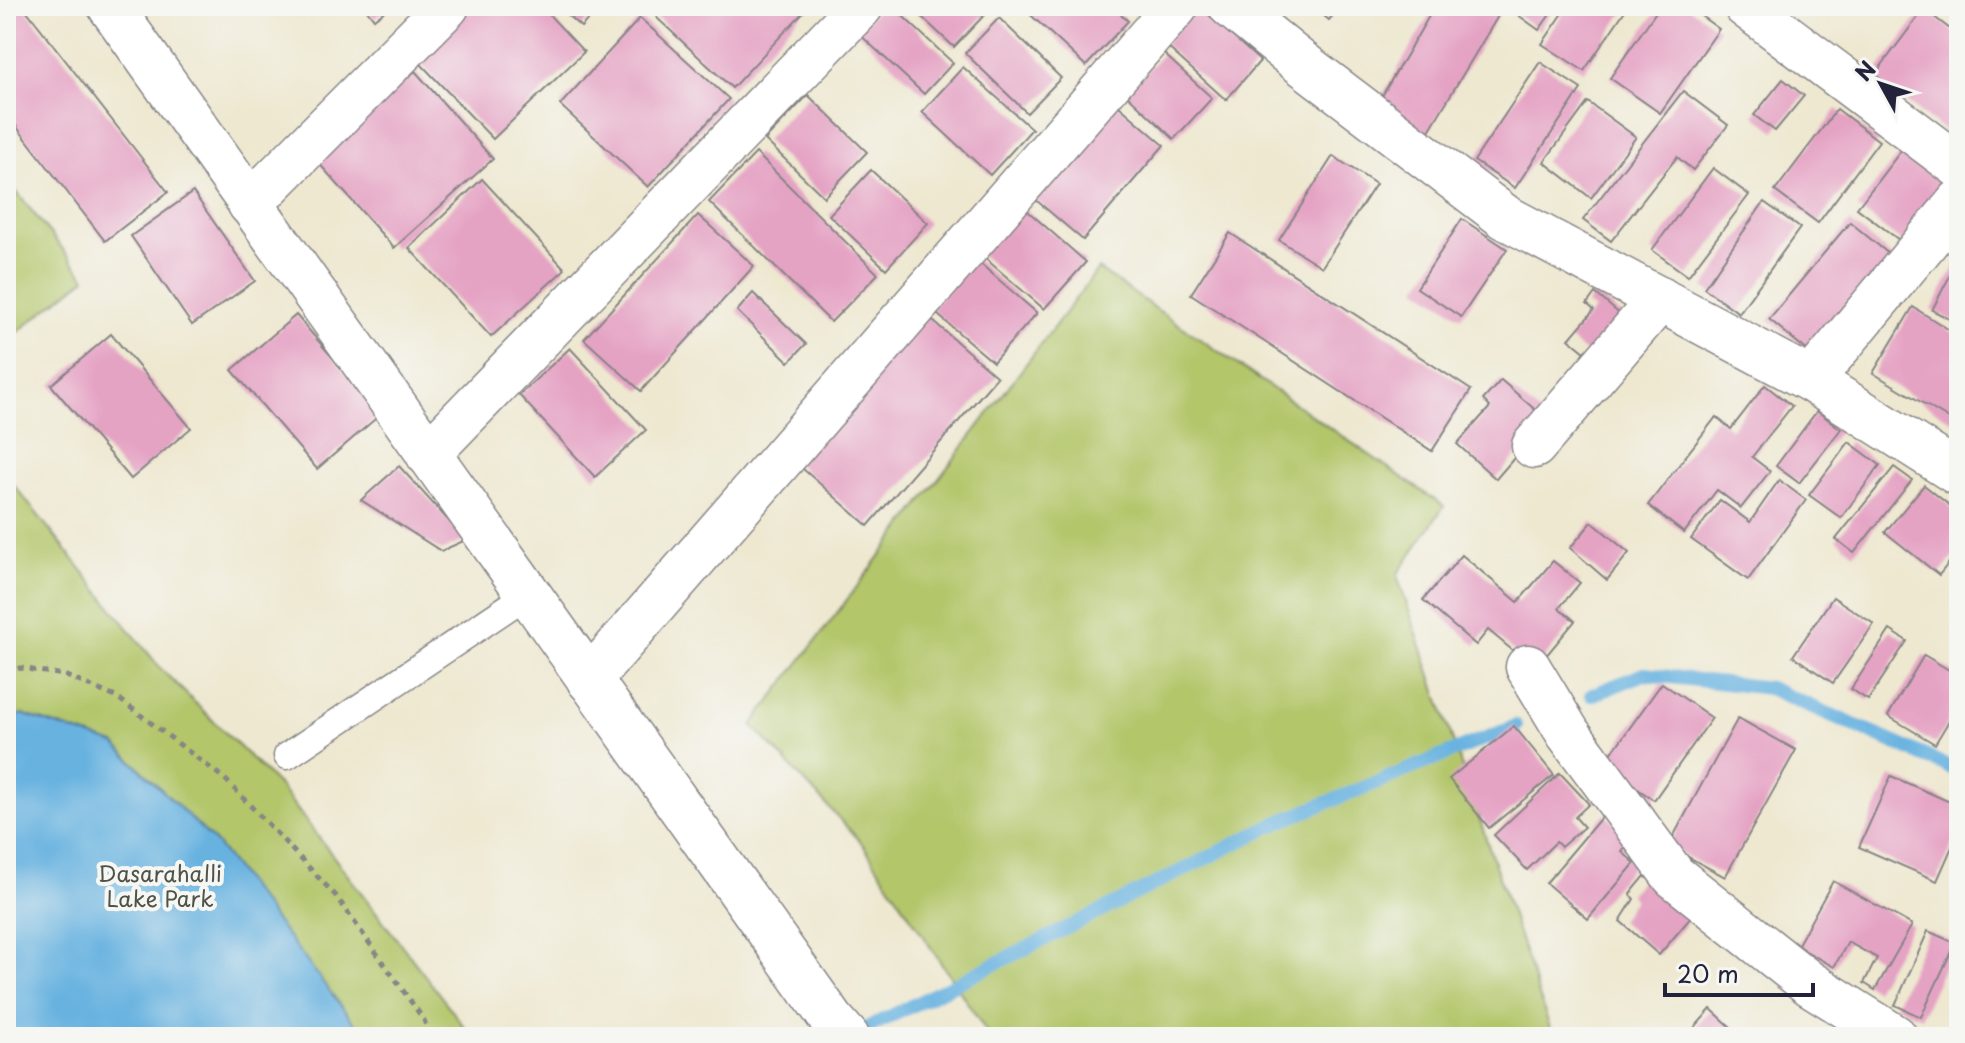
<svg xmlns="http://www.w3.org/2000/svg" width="1965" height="1043" font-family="'Playpen Sans',sans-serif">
	<rect width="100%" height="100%" fill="#f6f6f2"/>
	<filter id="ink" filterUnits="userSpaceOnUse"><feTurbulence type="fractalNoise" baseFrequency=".0125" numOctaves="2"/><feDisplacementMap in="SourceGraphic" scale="16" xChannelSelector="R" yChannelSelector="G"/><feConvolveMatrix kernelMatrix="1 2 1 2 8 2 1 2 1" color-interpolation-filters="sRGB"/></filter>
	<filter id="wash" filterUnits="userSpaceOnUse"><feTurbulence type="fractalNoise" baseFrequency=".006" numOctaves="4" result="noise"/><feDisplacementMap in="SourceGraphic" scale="32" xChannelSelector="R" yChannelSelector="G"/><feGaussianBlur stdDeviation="1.8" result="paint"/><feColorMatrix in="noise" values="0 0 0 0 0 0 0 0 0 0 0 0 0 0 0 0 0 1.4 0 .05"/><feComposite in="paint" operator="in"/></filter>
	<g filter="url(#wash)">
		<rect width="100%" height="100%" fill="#eee8d0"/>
		<!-- green -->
		<g fill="#b3c66a" stroke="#6a7452" stroke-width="2">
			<path d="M6,179l80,99 -80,63z"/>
			<path d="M1098,269l346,237 -47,69 156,462h-563l-129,-195 -109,-117z"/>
			<path d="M6,475l155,194 118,117 184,239 6,12h-463z"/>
		</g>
		<!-- water -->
		<path fill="#68b2e0" stroke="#456a8e" stroke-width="2" d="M22,714l93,30 100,98 150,195h-359v-317z"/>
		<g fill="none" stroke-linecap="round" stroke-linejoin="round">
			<!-- stream -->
			<g stroke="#68b2e0" stroke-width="14">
				<path d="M1592,695l52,-21 125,14 190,83"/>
				<path d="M849,1037l430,-215 237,-96"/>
			</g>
		</g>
		<g id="blocks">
			<!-- building -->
			<g fill="#e5a3c4">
				<path d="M15,6h8l145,186 -63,49 -99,-128v-100z"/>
				<path d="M364,6h27l-17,13z"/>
				<path d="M475,6h66l43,46 -91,87 -75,-78z"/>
				<path d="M557,6h43l-19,21z"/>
				<path d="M666,6h143l-77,82 -76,-71z"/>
				<path d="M881,6h11l61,57 -29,31 -67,-62z"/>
				<path d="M910,6h80l1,2 -37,39z"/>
				<path d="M1021,6h91l16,15 -42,45z"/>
				<path d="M1199,6l61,55 -34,39 -62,-56z"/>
				<path d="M1312,6h28l-11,14z"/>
				<path d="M1435,6h69l-78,130 -50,-30z"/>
				<path d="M1514,6h42l-17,24 -28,-20z"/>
				<path d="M1568,6h60l-44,65 -42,-27z"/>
				<path d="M1660,6h27l32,23 -59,84 -50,-35z"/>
				<path d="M1924,9l35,27v106l-86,-65z"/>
				<path d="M640,18l89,81 -81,88 -88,-82z"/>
				<path d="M999,18l62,60 -34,35 -62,-60z"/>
				<path d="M1163,53l49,45 -38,41 -48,-45z"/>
				<path d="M1540,62l41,27 -66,99 -41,-27z"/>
				<path d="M963,67l69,62 -42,46 -68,-63z"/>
				<path d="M415,71l78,88 -99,89 -78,-88z"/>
				<path d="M1783,79l21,17 -29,35 -21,-16z"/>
				<path d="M1683,91l45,34 -35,45 -16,-13 -66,84 -28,-21z"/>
				<path d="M808,95l59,57 -43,45 -59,-57z"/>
				<path d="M1112,100l52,45 -81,95 -53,-45z"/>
				<path d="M1588,102l48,35 -45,61 -47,-36z"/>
				<path d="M1837,109l42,32 -61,82 -43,-32z"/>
				<path d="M1907,143l50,38 -50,65 -50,-38z"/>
				<path d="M756,153l122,121 -47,48 -122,-120z"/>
				<path d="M1333,156l43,28 -54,83 -43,-27z"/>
				<path d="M1713,168l36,27 -61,81 -36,-26z"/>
				<path d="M871,170l57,53 -42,46 -57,-54z"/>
				<path d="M482,179l83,90 -74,68 -82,-89z"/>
				<path d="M193,192l62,89 -63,44 -61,-89z"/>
				<path d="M1764,202l36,26 -61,85 -35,-25z"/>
				<path d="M1022,206l64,56 -42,47 -64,-55z"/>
				<path d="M698,215l56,51 -113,125 -57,-52z"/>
				<path d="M1462,219l45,30 -46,68 -44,-29z"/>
				<path d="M1850,222l46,38 -81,97 -46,-38z"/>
				<path d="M1230,233l241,157 -39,61 -241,-157z"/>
				<path d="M975,259l62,54 -44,49 -62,-53z"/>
				<path d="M1956,264l3,1v59l-27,-14z"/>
				<path d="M753,293l53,51 -17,18 -52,-51z"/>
				<path d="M1595,293l34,29 -33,39 -27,-22 25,-29 -7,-6z"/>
				<path d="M1913,307l46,29v89l-86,-52z"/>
				<path d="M924,313l73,64 -129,149 -73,-64z"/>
				<path d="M296,315l85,99 -64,55 -85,-99z"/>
				<path d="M111,334l80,94 -60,51 -80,-94z"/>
				<path d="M570,348l76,82 -51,47 -76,-82z"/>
				<path d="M1501,380l46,40 -51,59 -39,-35 33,-37 -7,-7z"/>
				<path d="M1765,385l27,21 -40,51 18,14 -29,37 -24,-18 -33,43 -36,-28 68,-88 15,12z"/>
				<path d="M1817,411l24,18 -42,54 -23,-17z"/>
				<path d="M1849,442l31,23 -39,53 -32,-23z"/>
				<path d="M399,466l67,74 -25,11 -80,-51z"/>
				<path d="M1894,467l18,13 -58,73 -18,-14z"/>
				<path d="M1779,480l27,20 -58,80 -57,-41 29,-39 30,22z"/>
				<path d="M1924,485l35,28v37l-20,25 -54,-43z"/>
				<path d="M1592,522l37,31 -22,27 -37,-32z"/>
				<path d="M1462,555l56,47 35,-41 27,22 -21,25 16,13 -40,48 -47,-39 -12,15 -53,-45z"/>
				<path d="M1833,597l41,27 -41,59 -40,-27z"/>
				<path d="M1890,630l17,11 -39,59 -17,-11z"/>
				<path d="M1924,655l35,21v28l-24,40 -47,-28z"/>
				<path d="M1662,683l50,35 -58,82 -51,-35z"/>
				<path d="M1738,718l58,32 -71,127 -57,-31z"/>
				<path d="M1514,726l40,49 -65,53 -40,-49z"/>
				<path d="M1560,773l29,31 -14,13 9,10 -23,20 -5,-5 -29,28 -33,-35z"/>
				<path d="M1891,776l68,30v25l-22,50 -78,-34z"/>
				<path d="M1604,814l29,24 -11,14 13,11 -47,56 -42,-36z"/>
				<path d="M1645,876l47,40 -33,39 -39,-34 14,-22 -4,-5z"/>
				<path d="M1833,881l79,44 -37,65 -11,-7 13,-25 -29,-16 -14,25 -37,-21z"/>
				<path d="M1928,931l27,12 -34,74 -26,-12z"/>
				<path d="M1711,1009l31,28h-56z"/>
			</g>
		</g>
	</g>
	<g filter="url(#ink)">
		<use href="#blocks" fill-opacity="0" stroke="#888586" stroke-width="2"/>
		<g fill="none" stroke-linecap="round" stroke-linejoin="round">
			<defs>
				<path id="service" d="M287,756l241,-162"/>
				<g id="minor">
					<path d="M1231,6l64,52 210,159 306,163 148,94"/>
					<path d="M1746,6l213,160"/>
					<path d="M250,204l197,-198"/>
					<path d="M1811,380l148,-178"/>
					<path d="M1534,446l126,-147"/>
					<path d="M428,454l433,-448"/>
					<path d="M1528,667l40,66 106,143 135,107 86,54"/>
					<path d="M589,680l587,-674"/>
				</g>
				<path id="tertiary" d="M110,6l722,1014 15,17"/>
			</defs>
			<!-- service casing -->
			<use href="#service" stroke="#888586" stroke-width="29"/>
			<!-- minor casing -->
			<use href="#minor" stroke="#888586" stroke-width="47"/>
			<!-- tertiary casing -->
			<use href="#tertiary" stroke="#888586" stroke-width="47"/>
			<!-- path -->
			<path stroke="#888586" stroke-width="5" stroke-dasharray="6 6" stroke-linecap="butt" d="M6,671l14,-3 44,7 54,23 107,81 111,117 88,124 6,17"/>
			<!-- service -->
			<use href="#service" stroke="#fff" stroke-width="26"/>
			<!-- minor -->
			<use href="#minor" stroke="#fff" stroke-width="44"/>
			<!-- tertiary -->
			<use href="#tertiary" stroke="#fff" stroke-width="44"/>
		</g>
	</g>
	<g text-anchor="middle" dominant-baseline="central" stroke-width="8" stroke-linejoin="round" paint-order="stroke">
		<!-- park labels -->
		<g font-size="22" fill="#4e5349" stroke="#f6f6f2">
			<text x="160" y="872">Dasarahalli<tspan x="160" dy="25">Lake Park</tspan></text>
		</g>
	</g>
	<!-- margin -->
	<rect width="1965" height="1043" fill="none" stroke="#f6f6f2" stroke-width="32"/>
	<!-- north arrow -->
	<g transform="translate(1881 84) rotate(310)" stroke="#f6f6f2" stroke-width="6" paint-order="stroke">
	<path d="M0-6L14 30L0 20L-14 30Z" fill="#22223b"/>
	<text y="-12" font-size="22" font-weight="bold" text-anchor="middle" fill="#22223b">N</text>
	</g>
	<!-- scale -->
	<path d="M1665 983v12h148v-12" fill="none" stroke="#22223b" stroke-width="4"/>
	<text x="1677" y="983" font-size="24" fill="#22223b" stroke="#f6f6f2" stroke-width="6" paint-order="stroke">20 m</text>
</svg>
